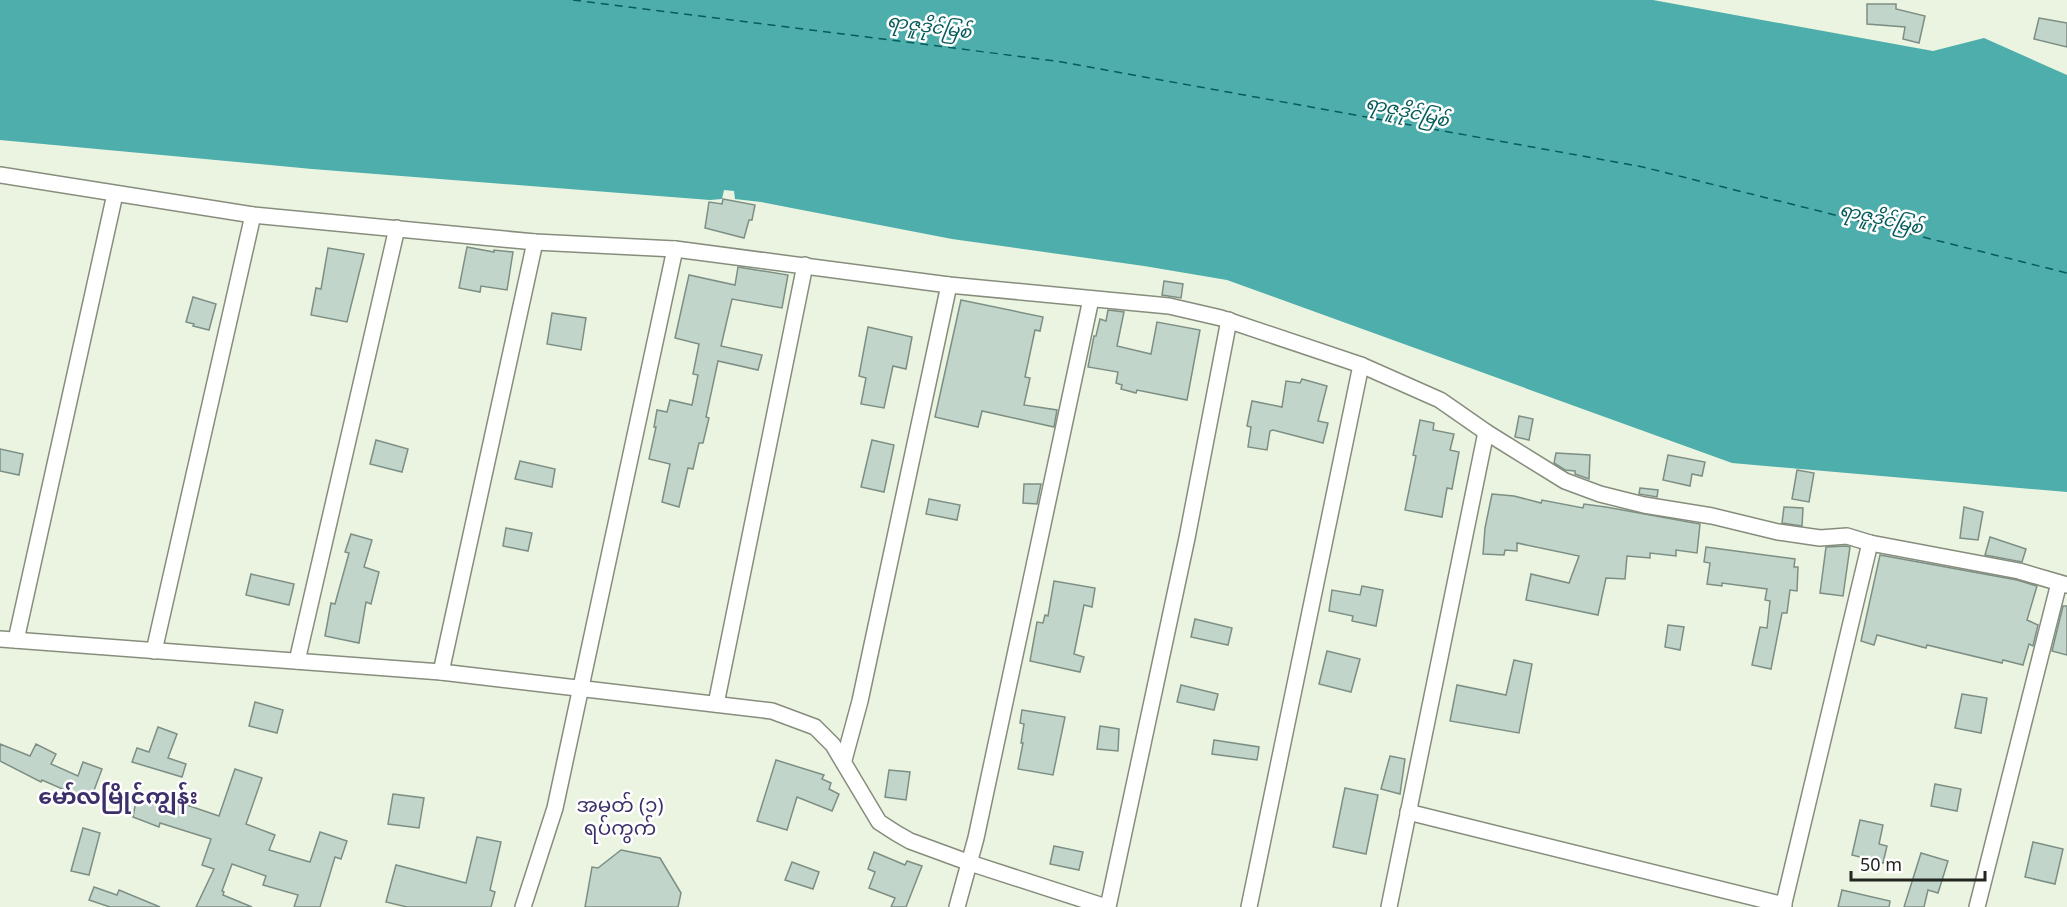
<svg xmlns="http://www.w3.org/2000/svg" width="2067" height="907" font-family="Georgia,'Noto Sans Myanmar',serif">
	<rect width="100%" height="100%" fill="#ebf4e1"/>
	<!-- water -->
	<path fill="#4eaeab" d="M0,0h1653l280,51 51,-13 83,37v417l-335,-29 -505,-183 -83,-14 -192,-27 -191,-37 -26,-3 -1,-8 -10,-1 -2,9 -12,1 -398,-31 -312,-29z"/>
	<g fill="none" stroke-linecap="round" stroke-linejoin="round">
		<!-- ferry -->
		<path stroke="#065c5b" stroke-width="1.5" stroke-dasharray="8 6" stroke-linecap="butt" d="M573,0l483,61 587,106 424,106"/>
	</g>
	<!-- building -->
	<g fill="#c2d5ca" stroke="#7d8f84" stroke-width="1.5">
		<path d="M1867,4h29v5l29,7 -6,27 -16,-4 2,-12 -38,-3z"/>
		<path d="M2039,18l28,5v24l-33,-8z"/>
		<path d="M723,199l32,6 -3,15h-3l-5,18 -39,-10 4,-26 13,2z"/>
		<path d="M467,247l27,5v-2l19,2 -6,38 -26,-4 -1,6 -21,-4z"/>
		<path d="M328,248l36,6 -17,68 -36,-7 5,-27 5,1z"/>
		<path d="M738,267l50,8 -6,33 -50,-9 -11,47 41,9 -4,15 -40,-9 -12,56 3,1 -6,25h-4l-6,26 -5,-1 -9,39 -17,-5 8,-38 -21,-5 7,-32h-2l3,-17 10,2 3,-12 22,5 6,-30 -5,-1 6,-30 -24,-6 14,-63 46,10z"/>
		<path d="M1164,281l19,3 -2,14 -19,-3z"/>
		<path d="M193,297l23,7 -7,26 -16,-4 1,-2 -8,-2z"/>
		<path d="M961,300l82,17 -3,14 -5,-1 -10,47 5,1 -6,27 33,5 -3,17 -72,-16 -4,16 -43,-10z"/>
		<path d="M1108,310l16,2 -7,34 34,8 6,-32 43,8 -13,70 -50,-10 -1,3 -15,-4 1,-4 -6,-2 2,-11 -30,-5 6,-31h2l4,-17 6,2z"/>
		<path d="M552,313l34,5 -5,32 -34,-6z"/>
		<path d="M868,327l44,10 -6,32 -13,-3 -9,42 -23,-4 5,-26 -7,-2z"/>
		<path d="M1302,379l25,7 -9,35 10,2 -5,20 -50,-13 -3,1 -3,19 -19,-3 3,-20 -4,-1 5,-25 30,6 4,-26 14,2z"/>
		<path d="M1519,416l14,3 -4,21 -14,-3z"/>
		<path d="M1420,420l14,3 -1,7 21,4 -4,16 9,2 -7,37 -5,-1 -5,29 -37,-7 11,-54 -3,-1z"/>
		<path d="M376,440l32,9 -6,23 -32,-8z"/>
		<path d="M872,440l22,5 -10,47 -23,-5z"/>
		<path d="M0,449l23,5 -4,21 -19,-4z"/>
		<path d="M1556,453l34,2 -1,24 -14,-5v-3l-10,-1 -11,-7z"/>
		<path d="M1668,455l37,7 -3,14 -10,-2 -2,12 -27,-6z"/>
		<path d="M520,461l35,8 -3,18 -37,-8z"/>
		<path d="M1797,470l17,3 -5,29 -17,-3z"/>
		<path d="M1024,484h17l-4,20 -14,-1z"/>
		<path d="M1640,488l18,2 -1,7 -18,-3z"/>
		<path d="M1492,494l22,2 27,7 1,-3 41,8 1,-4 22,3 94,17 -3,29 -21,-3v6l-26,-3v5l-23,-2 -2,23 -19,-1 -8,37 -72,-15 5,-26 38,9 10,-27 -62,-13v8l-12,-1 -1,5 -21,-1 2,-26z"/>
		<path d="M929,499l31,6 -3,15 -31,-6z"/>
		<path d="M1784,507l19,1 -1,18 -20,-3z"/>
		<path d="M1964,507l19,5 -5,28 -18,-2z"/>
		<path d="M506,528l26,5 -4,18 -25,-5z"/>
		<path d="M351,534l21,6 -8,27 15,5 -8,32 -5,-2 -7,41 -34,-7 6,-33 4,1 14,-51 -4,-1z"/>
		<path d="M1990,537l36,12 -4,13 -37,-7z"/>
		<path d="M1846,546l4,1 -7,49 -23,-3 6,-46z"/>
		<path d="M1706,547l89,12 -1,8h4l-1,24 -7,-1 -3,23h-5l-11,56 -19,-4 8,-38 7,1 3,-27 -5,-1 2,-11 -45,-6v3l-15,-2 3,-21 -6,-1z"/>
		<path d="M1880,555l137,25 20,6 -10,34 11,5 -5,21 -4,-2 -6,21 -20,-5 -1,3 -75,-18 -1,3 -49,-13 -3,10 -13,-4z"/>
		<path d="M251,574l43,10 -5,21 -43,-10z"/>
		<path d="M1054,581l41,7 -3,19 -8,-2 -10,49 10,3 -4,15 -50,-11 7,-39 6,1 2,-8 3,1z"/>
		<path d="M1362,586l21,4 -7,36 -24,-5 1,-5 -24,-5 3,-21 28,5z"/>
		<path d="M2063,606h4v49l-15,-4z"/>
		<path d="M1195,619l37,9 -4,17 -37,-8z"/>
		<path d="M1668,625l16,2 -4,23 -15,-3z"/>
		<path d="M1327,651l33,8 -9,33 -32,-8z"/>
		<path d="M1514,660l18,4 -13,69 -69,-12 7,-36 49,10z"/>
		<path d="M1181,685l37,9 -4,16 -37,-8z"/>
		<path d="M1962,694l25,4 -6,35 -26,-5z"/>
		<path d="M255,702l28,8 -6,23 -28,-7z"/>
		<path d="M1022,710l43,7 -12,58 -35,-6 5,-26h-2l3,-19 -4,-1z"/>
		<path d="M1100,726l19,3 -1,22 -21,-2z"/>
		<path d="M158,727l19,7 -9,24 18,6 -4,13 -50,-15 5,-14 12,4z"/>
		<path d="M1214,740l45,7 -2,13 -45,-6z"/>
		<path d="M0,744l30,12 6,-12 20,10 -5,10 27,12 5,-14 19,7 -12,32 -48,-21 -1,2 -41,-21z"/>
		<path d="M1390,756l15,3 -5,35 -19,-5z"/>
		<path d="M776,760l48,15 -2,4 9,4 -2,6 10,5 -7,17 -35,-14 -10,33 -30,-9z"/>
		<path d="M235,769l27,9 -16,46 29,11 -6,15 41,12 10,-30 27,9 -6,18 -6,-2 -15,50h-26l4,-12 -35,-10 3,-9 -34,-12 -10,27 2,1 -1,3 29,12h-56l18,-38 -12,-4 9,-26 -51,-16 -1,4 -26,-10 4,-22 44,8 38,13z"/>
		<path d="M889,770l21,2 -4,28 -21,-3z"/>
		<path d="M1935,784l26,5 -4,22 -26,-5z"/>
		<path d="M1345,788l33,7 -12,59 -33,-7z"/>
		<path d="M393,794l31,4 -5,30 -31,-4z"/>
		<path d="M1860,820l23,5 -4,19 8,2 -4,17 -31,-8z"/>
		<path d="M83,828l17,5 -11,42 -18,-4z"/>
		<path d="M477,837l24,5 -11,48 5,2 -4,15h-84l-21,-5 10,-37 70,18z"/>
		<path d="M2033,842l30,7 -8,35 -30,-7z"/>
		<path d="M1054,846l29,6 -4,18 -29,-6z"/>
		<path d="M621,850l39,8 21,35 -3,14h-93l7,-40 6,1z"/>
		<path d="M874,852l31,13 2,-4 15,5 -16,41h-15l4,-9 -26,-10 6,-16 -7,-3z"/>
		<path d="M1921,853l27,8 -10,32 -10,-3 -4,17h-20z"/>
		<path d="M792,862l27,10 -6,17 -28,-9z"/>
		<path d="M94,887l23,8 2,-5 41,17h-50l-21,-7z"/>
		<path d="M1842,890l48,11 -1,6h-51z"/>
	</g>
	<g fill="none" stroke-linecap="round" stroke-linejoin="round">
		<defs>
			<g id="minor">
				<path d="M0,175l253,40 282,27 140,7 274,36 220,21 52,12 140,47 79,35 46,32 79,49 35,13 44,11 68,11 66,16 42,6 27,-2 23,7 149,28 48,14"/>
				<path d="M0,639l441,33 331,39 43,16 18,18 46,77 17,11 14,8 60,22 136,44"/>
				<path d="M16,640l99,-446"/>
				<path d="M154,651l99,-436"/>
				<path d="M297,661l100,-433"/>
				<path d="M441,672l94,-430"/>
				<path d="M716,704l89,-439"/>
				<path d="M844,760l16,-59 89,-416"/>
				<path d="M1408,812l376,93"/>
				<path d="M523,907l32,-99 120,-559"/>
				<path d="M957,907l19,-69 115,-539"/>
				<path d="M1108,907l79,-369 42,-218"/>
				<path d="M1249,907l112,-542"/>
				<path d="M1389,907l97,-475"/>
				<path d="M1783,907l87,-364"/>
				<path d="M1977,907l82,-324"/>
			</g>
		</defs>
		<!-- minor casing -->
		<use href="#minor" stroke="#868d7d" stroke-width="18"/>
		<!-- minor -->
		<use href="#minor" stroke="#fff" stroke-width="15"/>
	</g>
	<g text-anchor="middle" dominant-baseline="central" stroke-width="5" stroke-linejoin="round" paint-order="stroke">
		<!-- water labels -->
		<g font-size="18" font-style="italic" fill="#065c5b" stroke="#fff">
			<text transform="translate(929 28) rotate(8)">ရာဇူဒိုင်မြစ်</text>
			<text transform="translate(1407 113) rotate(13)">ရာဇူဒိုင်မြစ်</text>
			<text transform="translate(1881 220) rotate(13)">ရာဇူဒိုင်မြစ်</text>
		</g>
		<!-- quarter labels -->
		<g font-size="20" fill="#3c2f6a" stroke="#fff">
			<text x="620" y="807">အမှတ် (၁)<tspan x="620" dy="23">ရပ်ကွက်</tspan></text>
		</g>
		<!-- district labels -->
		<g font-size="22" font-weight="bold" fill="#3c2f6a" stroke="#fff">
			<text x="118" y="799">မော်လမြိုင်ကျွန်း</text>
		</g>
	</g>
	<!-- scale -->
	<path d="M1851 871v9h134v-9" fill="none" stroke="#232620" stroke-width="3"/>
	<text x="1860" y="871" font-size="18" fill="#232620" stroke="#ffffff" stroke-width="4.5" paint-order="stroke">50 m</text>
</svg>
